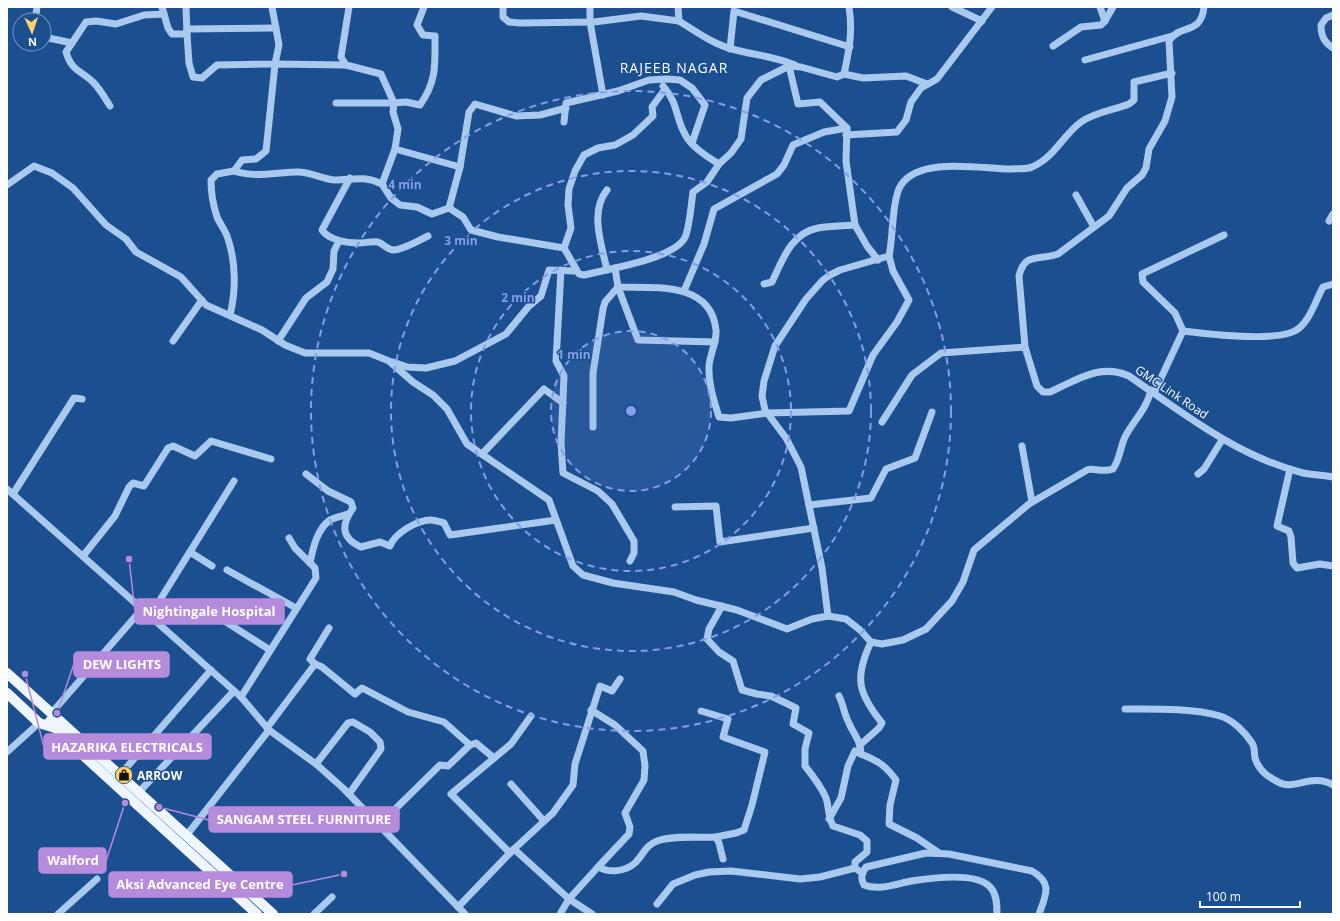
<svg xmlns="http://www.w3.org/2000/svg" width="1340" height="921" font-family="'Open Sans',sans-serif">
	<rect width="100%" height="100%" fill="#1b4f8f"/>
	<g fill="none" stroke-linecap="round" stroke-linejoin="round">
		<!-- minor -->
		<g stroke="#a9c9ee" stroke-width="7">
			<path d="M162,7l6,21 4,6h15l2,29 4,14 9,1 15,-13 58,-1 4,-19 -7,-38"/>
			<path d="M186,7l1,26"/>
			<path d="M424,7l-7,18 6,10 12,1c0,28 2,45 -15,69l-14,-3 -12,1 -1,9 5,17 -3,20 65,18 -11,41 14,9 8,13 27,7 66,11 15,26 5,1 31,-7"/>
			<path d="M503,7v10l6,5 11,1 74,-1 47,-6 38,5"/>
			<path d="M590,7v15l13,73"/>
			<path d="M678,7l1,14c16,10 34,23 53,28 21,6 42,7 63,16"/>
			<path d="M849,7c4,24 0,44 -5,67l-7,3 -36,-10 -12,-1 -28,14 -14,18 -6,41 -10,14 -12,11 -12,18 -14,10c-2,14 -3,30 -7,43 -6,19 -53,29 -71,33l3,19c36,1 93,-6 98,43 1,12 -6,24 -7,36 -1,17 5,35 10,51l12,1 36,-5 82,-2 24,-56 24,-33 12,-22 -16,-29 -4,-15"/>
			<path d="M952,7l30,14"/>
			<path d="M1100,7l5,14"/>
			<path d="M1204,7c-3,29 -24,16 -35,34l3,56 -7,24 -16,28 -3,19 -4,7 -15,13 -18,28 -51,38c-18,7 -33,-3 -39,22l6,71 12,39 6,6h7c27,-12 50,-29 79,-16 55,38 108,80 174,97 9,2 20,2 30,4"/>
			<path d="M1333,15l-7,3 -5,7c0,11 3,17 12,23"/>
			<path d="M35,20l2,-13"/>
			<path d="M187,29l89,-1"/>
			<path d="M44,37l28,6"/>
			<path d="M1053,46l28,-19 20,-2 4,-4 8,-14"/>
			<path d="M730,49l4,-38 116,36"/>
			<path d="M1085,60l87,-24"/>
			<path d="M789,66l9,38 22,-2 27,26 -1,33 9,64 12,21 11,14"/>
			<path d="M844,74l19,4 43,-2 21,8"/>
			<path d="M663,86c16,18 12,32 23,50 5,10 23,22 33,28"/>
			<path d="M336,103h58l-13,-29 -35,-9 -5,-8 8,-50"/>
			<path d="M110,106c-5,-8 -10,-17 -17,-24 -12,-12 -21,-10 -27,-30l20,-30 10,-1 20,3 28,-9 20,-1"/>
			<path d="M564,122l2,-19 52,-12 31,-11 18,-1 13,1 12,8 13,17 -13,38"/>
			<path d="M846,135l51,-3 9,-12 5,-18 10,-14 16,-9 55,-72"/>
			<path d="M460,167l9,-55 6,-8 41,12 24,-1 26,-7"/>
			<path d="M234,171c21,7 43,1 64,1 13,0 24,7 36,8 19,0 29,-5 48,4l13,-35"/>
			<path d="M350,178l-28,52c7,10 24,13 37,13 6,0 13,-2 19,-1 6,2 9,8 16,8 8,0 26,-10 34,-14"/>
			<path d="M382,184l9,14 9,7 17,2 15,7 17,-6"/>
			<path d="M7,185l27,-19 18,7 21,15 33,37 20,14 10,13 45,25 25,28 56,25 23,15 20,8h64l20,8 24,21 20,13 14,14 20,35 82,56 24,66 10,9 30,8 61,9 22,8 41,10 50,19 25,-10 16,-3 18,3 14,11 11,12 11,2 21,-4 23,-11 26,-28 11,-19 11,-32 55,-46 58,-34c5,-3 15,3 26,-1 7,-10 7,-21 12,-32 8,-16 22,-28 26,-47"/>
			<path d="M607,190c-18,22 -5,56 0,80"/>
			<path d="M1076,195l18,32"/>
			<path d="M1329,221l4,-7"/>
			<path d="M564,248l7,-20 -3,-23 1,-16 6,-18 9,-16 14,-7 17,-3 18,-10 20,-19 -1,-9 13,-18"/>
			<path d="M561,270l-5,91 8,15 -3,67 2,30 35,18 14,13 22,37v12l-4,8"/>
			<path d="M764,284l8,-2c10,-21 19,-49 46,-54 12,-2 25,-2 37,-3"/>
			<path d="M684,291l20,-47 10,-35 63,-35 7,-9 9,-20 31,-13 23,-4"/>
			<path d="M230,315c6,-24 6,-52 -2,-76 -2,-8 -8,-15 -11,-22 -4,-12 -6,-24 -6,-37l6,-6 17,-3 8,-11 14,-1 10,-8 9,-87 71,1"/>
			<path d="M1183,331c24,3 97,12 115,-2 12,-9 18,-29 25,-42l10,-3"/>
			<path d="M173,341l29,-41"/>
			<path d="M278,341l28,-43 21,-16 6,-13 1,-18 5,-10"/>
			<path d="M393,362l14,5 19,1 29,-7 51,-27 23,-28 12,-10 8,-26 26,1"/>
			<path d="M1154,393l29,-62 -8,-18 -32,-31 -1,-8 82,-39"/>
			<path d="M882,422l30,-47 29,-22 84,-6"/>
			<path d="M593,427v-54l10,-64 2,-7 13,-15 20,53 77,2"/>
			<path d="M1022,446l10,56"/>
			<path d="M482,454l62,-65 19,14"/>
			<path d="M1290,469l-13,57 12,5 2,6 2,26 4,5 23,-4 13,2"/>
			<path d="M306,474l22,17 23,11 2,6c-12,17 -12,30 8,39l19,-5 10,4c5,-13 27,-26 41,-26 4,0 9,2 13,3l6,12 106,-15"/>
			<path d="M1198,474l6,-5 18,-29"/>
			<path d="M7,489l234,208 28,33 47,34 28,25 121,125"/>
			<path d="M13,494l61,-96 8,1"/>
			<path d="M809,505l62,-7 15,-29 29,-11 17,-46"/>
			<path d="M675,507l41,-1 4,36 94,-14"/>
			<path d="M190,552l22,14"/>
			<path d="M83,556l32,-40 14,-29 4,-4 11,3 24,-38 5,-2 22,10 16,-15 60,18"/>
			<path d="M310,563c3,-15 7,-34 20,-43 5,-3 13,-4 18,-6"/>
			<path d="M227,570l69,38"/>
			<path d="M722,606l-13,23 -2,10 12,13 14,9 9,29 15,4 14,2 25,12 -3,16 16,9 -4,16v17c8,10 16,20 21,32 3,9 2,19 7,28l27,9 7,6v11l-12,10v6l7,5"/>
			<path d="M212,613l58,37"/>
			<path d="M150,616l84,-135"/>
			<path d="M828,616l-6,-48 -21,-101 -15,-29 -21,-28 -3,-14 2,-15 11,-35 31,-47 17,-19 7,-5 10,-5 49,-14c4,-17 3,-58 12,-71 19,-29 81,-16 110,-16 6,-1 15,1 21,-2 22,-9 31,-32 49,-45 14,-10 33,-12 48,-18l5,-4v-18l38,-9"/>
			<path d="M315,664l-5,-5 19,-31"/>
			<path d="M839,696c4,8 5,17 9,25 5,13 12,17 13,33 17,7 24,11 35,26l-6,25 -1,19 28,14 22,15"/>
			<path d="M241,697l75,-119 -1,-10 -20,-20 -6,-10"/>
			<path d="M55,709l87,-100"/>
			<path d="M1125,709c28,0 69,-1 95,7 13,4 25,16 32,27 3,4 2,10 3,15 4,13 13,19 25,25 14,7 33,-10 53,2"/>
			<path d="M591,710l24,15 28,26 2,15 -1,14 -19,33 5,14 -1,7 -31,33"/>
			<path d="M701,711l27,8 -5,18 42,15 -13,53 -8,25 -8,3 -20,4"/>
			<path d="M531,716l-20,28 -60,50 59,59 4,-4 55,50 23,15"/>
			<path d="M267,728l48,-64 7,3 33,27 7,-6 46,24 36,10 26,23 6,-2 18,15"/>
			<path d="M860,745l19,-17 3,-5c-24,-30 -28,-45 -11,-81"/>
			<path d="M7,752l32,-29"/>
			<path d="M316,764l32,-41 5,-1 17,10 10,10 1,7 -32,45"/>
			<path d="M120,775l91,-105"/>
			<path d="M511,784l33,37"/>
			<path d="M139,792l95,-101"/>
			<path d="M829,819l12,-21 7,-32 7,-15 6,3"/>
			<path d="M379,825l61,-60 8,1 22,-21"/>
			<path d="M186,836l83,-106"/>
			<path d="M514,849l39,-36 20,-28 2,-21 25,-78 12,5 8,-12"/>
			<path d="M657,904l16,-20 22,-9 14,-3 22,-1 69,8 20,-2 35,-9"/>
			<path d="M458,907l52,-54"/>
			<path d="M58,914l39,-35"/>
			<path d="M314,914l18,-17"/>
			<path d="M560,914l9,-15 29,-32c11,6 27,5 37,-4 8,-8 11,-18 22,-22 16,-6 41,-3 59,-4l3,6 4,16"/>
			<path d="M997,914c0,-8 0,-19 -6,-26 -13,-17 -61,-10 -80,-7 -15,3 -32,10 -47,4 -4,-7 -2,-12 2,-18l60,-14 23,1 83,17c21,12 14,24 7,43"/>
		</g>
		<!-- major -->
		<g stroke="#f0f6ff" stroke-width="10">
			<path d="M7,673l266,241"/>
			<path d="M7,693l32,30 16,5"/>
			<path d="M50,721l13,16 194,177"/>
		</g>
	</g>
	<!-- distance rings -->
	<circle cx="631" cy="411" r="80" fill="#839eea" fill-opacity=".12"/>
	<g fill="none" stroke="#839eea" stroke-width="2" stroke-dasharray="7 5">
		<circle cx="631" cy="411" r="80"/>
		<circle cx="631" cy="411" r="160"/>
		<circle cx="631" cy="411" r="240"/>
		<circle cx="631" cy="411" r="320"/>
	</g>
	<!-- icons -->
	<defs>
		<symbol id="shop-disc" viewBox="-11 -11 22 22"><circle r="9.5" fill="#ffd166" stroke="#1b4f8f"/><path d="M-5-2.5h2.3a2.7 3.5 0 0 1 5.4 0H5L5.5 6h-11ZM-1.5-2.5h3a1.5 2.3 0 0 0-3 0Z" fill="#111"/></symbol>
	</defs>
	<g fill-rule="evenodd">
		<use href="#shop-disc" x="114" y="765" width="20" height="20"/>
	</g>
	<g text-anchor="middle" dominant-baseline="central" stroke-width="3" stroke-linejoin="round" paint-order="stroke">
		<!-- street labels -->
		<g font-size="12" fill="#fff" stroke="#1b4f8f">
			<text transform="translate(1172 392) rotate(34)">GMC Link Road</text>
		</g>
		<!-- poi labels -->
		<g font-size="12" font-weight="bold" fill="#fff" stroke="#1b4f8f" text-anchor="start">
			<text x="137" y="775">ARROW</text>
		</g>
		<!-- quarter labels -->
		<g font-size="14" letter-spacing="1" fill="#fff" stroke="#1b4f8f">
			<text x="674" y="67">RAJEEB NAGAR</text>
		</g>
	</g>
	<circle cx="631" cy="411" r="6" fill="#839eea" stroke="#1b4f8f" stroke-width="2"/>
	<g font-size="12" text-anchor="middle" font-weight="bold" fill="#839eea" stroke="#1b4f8f" stroke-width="3" stroke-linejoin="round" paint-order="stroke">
		<text x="405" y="189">4 min</text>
		<text x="461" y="245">3 min</text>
		<text x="518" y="302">2 min</text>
		<text x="574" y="359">1 min</text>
	</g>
	<!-- callouts -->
	<path fill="none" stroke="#b68bdc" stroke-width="1.5" d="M129 559L135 611M57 713L74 664M25 674L44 747M159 807L209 820M125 803L106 861M344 874L292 885"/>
	<g fill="#b68bdc" stroke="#1b4f8f" stroke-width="1.5">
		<circle cx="129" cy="559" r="4"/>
		<circle cx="57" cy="713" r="4"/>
		<circle cx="25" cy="674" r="4"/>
		<circle cx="159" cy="807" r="4"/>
		<circle cx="125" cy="803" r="4"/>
		<circle cx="344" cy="874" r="4"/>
	</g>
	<g fill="#b68bdc" stroke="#b68bdc" stroke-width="1.5">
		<rect x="135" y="599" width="149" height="25" rx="4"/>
		<rect x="74" y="652" width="95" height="25" rx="4"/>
		<rect x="44" y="734" width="167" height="25" rx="4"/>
		<rect x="209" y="807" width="190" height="25" rx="4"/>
		<rect x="39" y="848" width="67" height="25" rx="4"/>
		<rect x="109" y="872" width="183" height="25" rx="4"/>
	</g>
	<g font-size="13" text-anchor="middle" font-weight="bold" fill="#fff">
		<text x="209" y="616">Nightingale Hospital</text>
		<text x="122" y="669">DEW LIGHTS</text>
		<text x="127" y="752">HAZARIKA ELECTRICALS</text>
		<text x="304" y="824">SANGAM STEEL FURNITURE</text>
		<text x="73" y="865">Walford</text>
		<text x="200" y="889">Aksi Advanced Eye Centre</text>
	</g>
	<!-- border -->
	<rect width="1340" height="921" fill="none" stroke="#ffffff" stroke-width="16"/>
	<!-- north arrow -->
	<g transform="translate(32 32) rotate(177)"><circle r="19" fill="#1b4f8f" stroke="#7695bc"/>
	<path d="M0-3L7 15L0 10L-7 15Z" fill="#ffd166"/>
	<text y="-6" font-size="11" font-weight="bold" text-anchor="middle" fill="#ffffff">N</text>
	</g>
	<!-- scale -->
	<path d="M1200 901v6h100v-6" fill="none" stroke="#ffffff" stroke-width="2"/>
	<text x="1206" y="901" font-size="12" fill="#ffffff" stroke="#1b4f8f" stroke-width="3" paint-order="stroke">100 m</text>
</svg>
